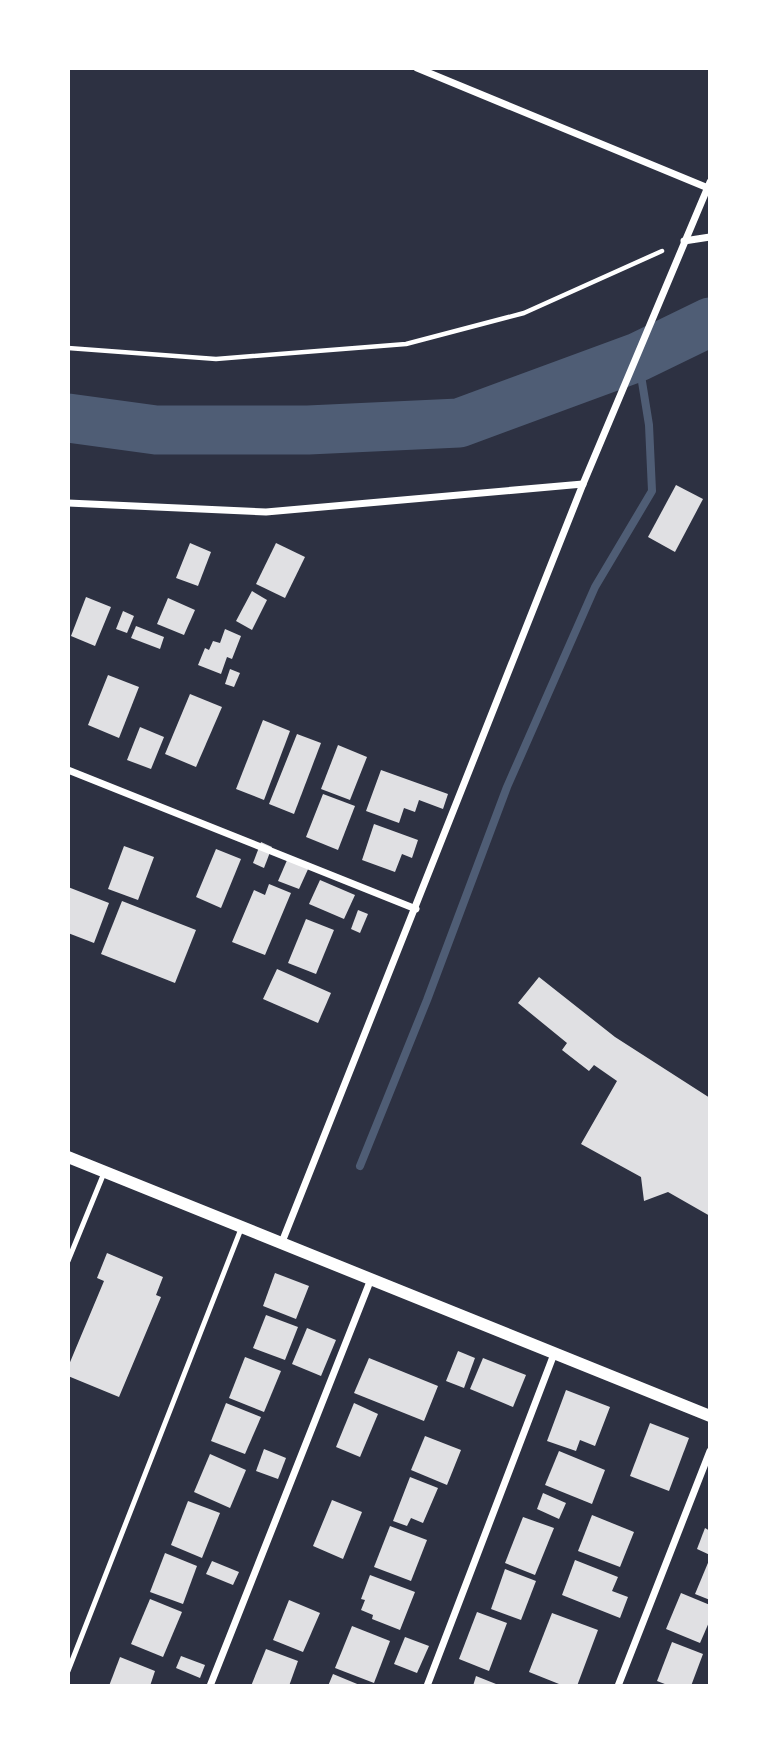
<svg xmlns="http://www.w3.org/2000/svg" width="778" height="1754" font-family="Quicksand,sans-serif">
	<rect width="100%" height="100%" fill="#2d3142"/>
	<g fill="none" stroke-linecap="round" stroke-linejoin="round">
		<!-- stream -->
		<path stroke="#4f5d75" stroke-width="8" d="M360,1166l67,-166 80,-213 88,-200 57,-96 -3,-66 -11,-68"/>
		<!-- river -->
		<path stroke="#4f5d75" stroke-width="49" d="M68,418l88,12h152l151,-7 179,-66 72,-35"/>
	</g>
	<!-- building -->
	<g fill="#e0e0e3">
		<path d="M676,485l27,14 -28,53 -27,-15z"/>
		<path d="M190,543l21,9 -13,34 -22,-8z"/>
		<path d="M276,543l29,14 -20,41 -29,-14z"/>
		<path d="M252,591l15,9 -15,30 -16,-9z"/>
		<path d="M86,597l25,10 -16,39 -24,-10z"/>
		<path d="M168,598l27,12 -11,25 -27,-11z"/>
		<path d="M123,611l11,5 -7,17 -11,-4z"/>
		<path d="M136,626l28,11 -4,12 -29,-11z"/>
		<path d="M225,629l16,7 -9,23 -5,-2 -6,17 -23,-9 7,-17 4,2 4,-9 7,2z"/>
		<path d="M230,669l10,4 -6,14 -9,-3z"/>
		<path d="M108,675l31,12 -20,51 -31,-13z"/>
		<path d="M190,694l32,13 -26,60 -31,-13z"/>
		<path d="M263,720l27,11 -26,69 -28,-11z"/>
		<path d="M140,727l24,10 -13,32 -24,-9z"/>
		<path d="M297,734l24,9 -27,71 -25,-10z"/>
		<path d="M338,745l29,12 -17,43 -29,-11z"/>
		<path d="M381,770l67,24 -5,15 -24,-9 -4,12 -11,-4 -5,15 -33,-12z"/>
		<path d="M323,794l32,12 -17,44 -32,-13z"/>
		<path d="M374,824l44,16 -6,18 -10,-4 -7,18 -33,-12z"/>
		<path d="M261,842l11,5 -8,21 -11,-5z"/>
		<path d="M124,846l30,11 -16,43 -30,-11z"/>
		<path d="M216,849l25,10 -20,49 -25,-11z"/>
		<path d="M288,858l21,9 -10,22 -21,-8z"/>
		<path d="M320,880l35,15 -11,24 -35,-15z"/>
		<path d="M269,884l22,9 -26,62 -33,-13 22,-52 11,5z"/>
		<path d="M68,887l41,16 -15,40 -26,-10z"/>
		<path d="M122,901l74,29 -21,53 -74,-29z"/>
		<path d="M358,910l10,4 -8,19 -9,-4z"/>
		<path d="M306,919l28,11 -18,44 -28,-11z"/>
		<path d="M277,969l54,24 -13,30 -55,-24z"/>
		<path d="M539,977l76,60 95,61v118l-42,-24 -24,9 -3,-24 -60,-33 36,-63 -23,-16 -5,6 -27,-21 5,-7 -49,-40z"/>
		<path d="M107,1253l56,24 -7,18 5,2 -42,100 -51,-21v-9l36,-86 -7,-3z"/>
		<path d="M275,1273l34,13 -13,33 -33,-13z"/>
		<path d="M266,1315l32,12 -13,33 -32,-12z"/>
		<path d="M307,1328l29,12 -15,36 -29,-12z"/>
		<path d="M458,1351l17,7 -11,30 -18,-7z"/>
		<path d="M245,1357l36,14 -17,41 -35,-14z"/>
		<path d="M369,1358l69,28 -14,35 -70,-28z"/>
		<path d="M483,1358l43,17 -13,32 -43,-18z"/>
		<path d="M566,1390l44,17 -15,39 -15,-6 -4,11 -29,-10z"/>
		<path d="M226,1403l35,14 -16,37 -34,-13z"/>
		<path d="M354,1403l24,11 -18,43 -24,-10z"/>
		<path d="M650,1423l39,15 -20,53 -39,-15z"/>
		<path d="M425,1436l36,14 -14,35 -36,-15z"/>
		<path d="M264,1449l22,9 -8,21 -22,-8z"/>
		<path d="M559,1451l46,19 -13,34 -47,-19z"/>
		<path d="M210,1454l36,16 -16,38 -36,-16z"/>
		<path d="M410,1477l28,11 -15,35 -12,-5 -4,8 -14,-5z"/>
		<path d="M543,1493l23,10 -7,16 -22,-10z"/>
		<path d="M332,1500l30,12 -19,47 -30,-13z"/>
		<path d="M188,1501l32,12 -18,45 -31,-13z"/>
		<path d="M592,1515l42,17 -14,35 -42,-16z"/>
		<path d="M523,1517l31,11 -19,47 -30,-12z"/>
		<path d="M390,1526l37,14 -16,41 -37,-14z"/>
		<path d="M705,1528l5,3v24l-13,-6z"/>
		<path d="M165,1553l32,13 -14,38 -33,-12z"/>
		<path d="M710,1558v42l-15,-6z"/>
		<path d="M575,1560l43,17 -6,14 16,6 -8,21 -58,-23z"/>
		<path d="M212,1561l27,11 -6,13 -27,-11z"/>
		<path d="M505,1569l31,12 -15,39 -30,-11z"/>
		<path d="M370,1575l45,17 -15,38 -28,-11 1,-4 -12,-5 4,-10 -4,-1z"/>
		<path d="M681,1593l29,12v15l-10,23 -34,-14z"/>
		<path d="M150,1599l32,13 -19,45 -32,-13z"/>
		<path d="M289,1600l31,13 -17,39 -30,-12z"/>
		<path d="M477,1612l30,11 -18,48 -30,-12z"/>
		<path d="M552,1613l46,17 -21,56h-13l-35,-14z"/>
		<path d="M352,1626l38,15 -16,42 -39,-15z"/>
		<path d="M405,1637l24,9 -12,27 -23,-9z"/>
		<path d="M672,1642l31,12 -12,32h-21l-13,-5z"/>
		<path d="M266,1649l32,12 -9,25h-38z"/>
		<path d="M181,1656l24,9 -5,13 -24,-10z"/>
		<path d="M120,1657l35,14 -5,15h-41z"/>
		<path d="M333,1674l29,12h-34z"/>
		<path d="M476,1676l25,10h-28z"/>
	</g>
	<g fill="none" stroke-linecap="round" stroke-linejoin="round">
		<!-- path -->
		<path stroke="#fff" stroke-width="4.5" d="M68,348l148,11 190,-15 118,-31 138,-62"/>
		<!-- service -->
		<g stroke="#fff" stroke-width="5">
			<path d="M68,1261l36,-88"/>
			<path d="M68,1671l173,-442"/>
		</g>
		<!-- minor -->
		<g stroke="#fff" stroke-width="7">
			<path d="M417,68l291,120"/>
			<path d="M684,241l26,-4"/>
			<path d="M68,503l198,9 317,-28"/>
			<path d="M68,770l348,139"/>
			<path d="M282,1242l301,-758 127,-302"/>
			<path d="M210,1686l161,-407"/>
			<path d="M427,1686l127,-332"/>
			<path d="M618,1686l92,-235"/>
		</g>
		<!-- tertiary -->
		<path stroke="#fff" stroke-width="12" d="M68,1157l642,259"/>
	</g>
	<!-- border -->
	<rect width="778" height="1754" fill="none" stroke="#ffffff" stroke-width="140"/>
</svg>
